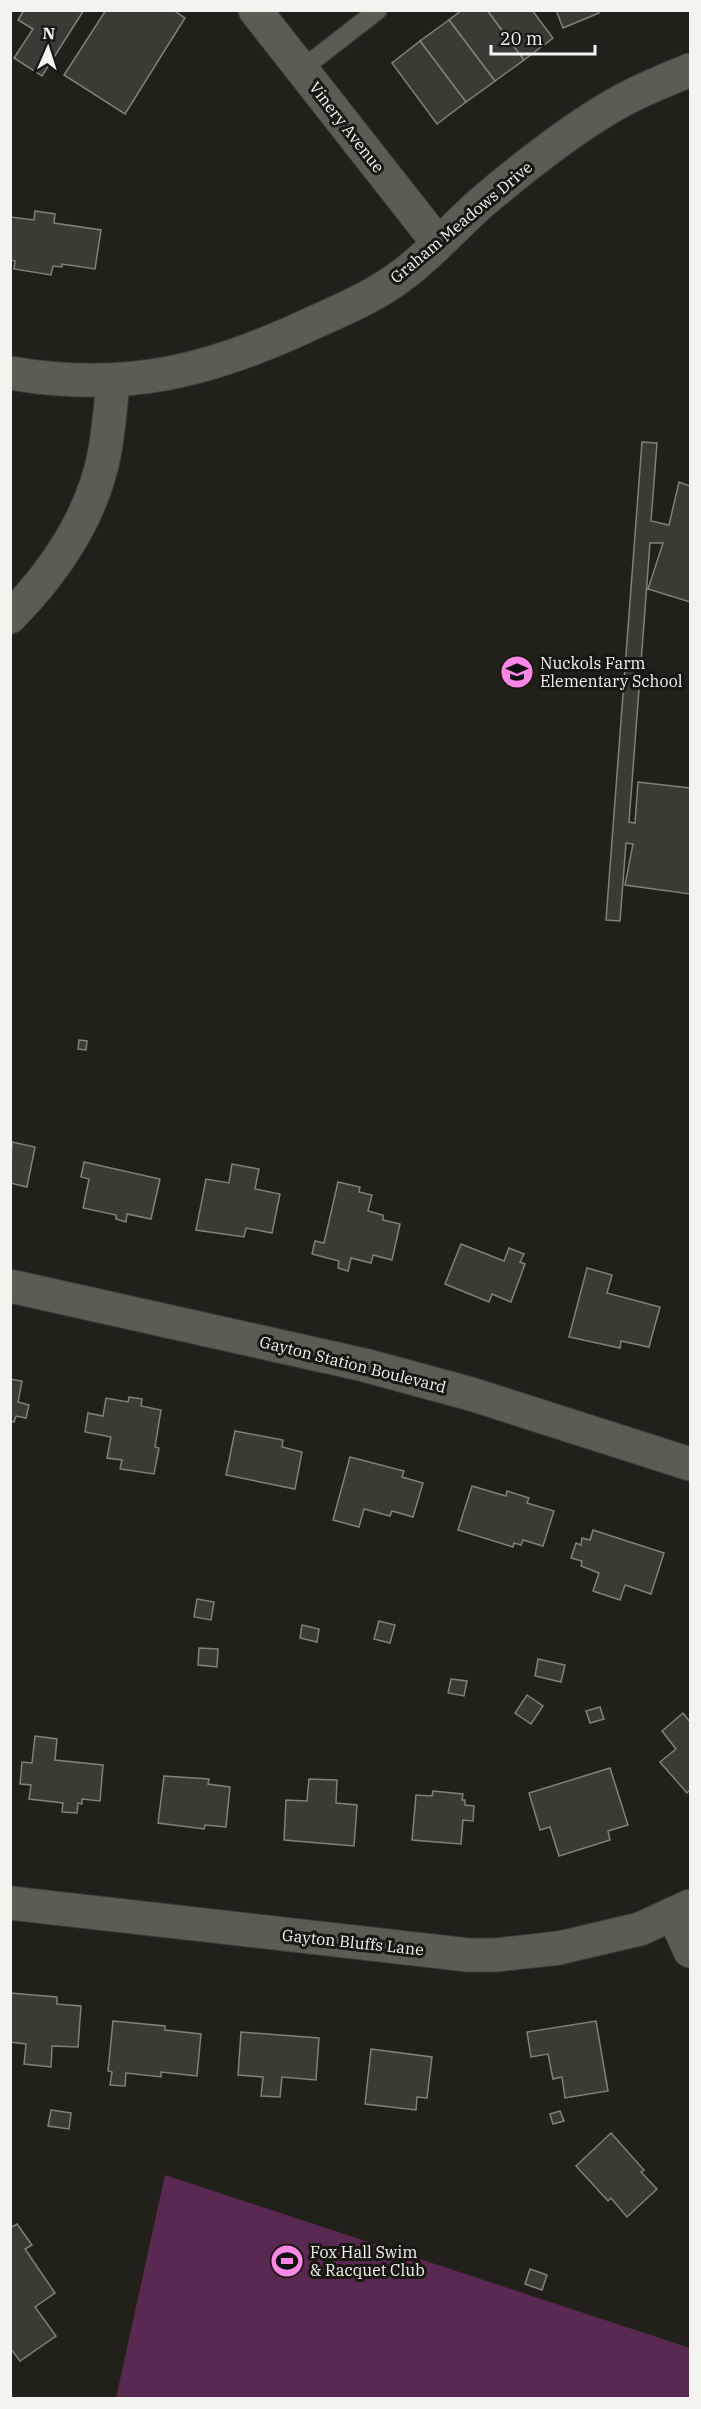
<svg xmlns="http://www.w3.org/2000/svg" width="701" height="2409" font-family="'IBM Plex Serif',serif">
	<rect width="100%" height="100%" fill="#212019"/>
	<!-- green -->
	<path fill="#592951" d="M165,2175l525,173v50h-574z"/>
	<!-- building -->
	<g fill="#3c3b33" stroke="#828178" stroke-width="1.5">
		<path d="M24,10h60l-42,66 -28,-18 19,-29 -15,-9z"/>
		<path d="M106,10h67l12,8 -60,96 -61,-39z"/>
		<path d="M462,10h25l37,50 -29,21 -46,-61z"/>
		<path d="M487,10h45l21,28 -29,22z"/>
		<path d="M556,10h42l1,3 -36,15z"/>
		<path d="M449,20l46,61 -29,21 -46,-61z"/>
		<path d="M420,41l46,61 -29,22 -45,-61z"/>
		<path d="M35,211l20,3 -1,9 47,7 -6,39 -33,-5v3l-9,-1 -2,9 -37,-6 1,-8 -5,-1 1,-43 23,3z"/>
		<path d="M642,442l15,1 -6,78 18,4 10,-43 11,4v116l-42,-13 15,-46h-13l-21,279 6,1 3,-41 52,6v106l-65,-9 8,-41 -7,-1 -6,78 -14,-1z"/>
		<path d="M79,1040l8,1 -1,9 -8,-1z"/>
		<path d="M12,1142l23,5 -8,40 -17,-4z"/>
		<path d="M84,1162l76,17 -9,40 -24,-5 -1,8 -10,-3v-4l-33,-7 6,-29 -8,-2z"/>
		<path d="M232,1164l27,5 -4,20 25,5 -8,39 -26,-5 -2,9 -48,-7 10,-51 23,4z"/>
		<path d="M338,1182l22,5 -1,5 13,3 -4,16 15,4v5l17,4 -8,36 -19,-5 -2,8 -20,-5 -3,13 -10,-3 1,-7 -27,-7 3,-13 9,2z"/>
		<path d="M461,1244l43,17 5,-13 15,6 -4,8 5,2 -14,38 -19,-8 -3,8 -44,-18z"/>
		<path d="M587,1268l25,7 -5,18 53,14 -11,40 -28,-6 -1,7 -51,-11z"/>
		<path d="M10,1379l12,2 -4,21 11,3 -3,13 -10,-2 -2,6 -4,-1z"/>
		<path d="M129,1397l13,2 -1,7 20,4 -6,37 4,1 -5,26 -34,-5 2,-9 -15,-2 4,-21 -26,-5 3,-19 15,3 3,-18 22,4z"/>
		<path d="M235,1431l48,9 -1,7 20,5 -7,37 -69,-14z"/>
		<path d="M350,1457l54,14 -2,6 21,6 -10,34 -21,-6 -2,5 -26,-7 -5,18 -26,-7z"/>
		<path d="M472,1486l34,10 1,-5 22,7 -2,5 27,8 -11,35 -20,-6 -2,5 -7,-2 -1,4 -55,-17z"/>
		<path d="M593,1530l71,23 -13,41 -26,-9 -5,15 -27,-9 6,-18 -18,-7 1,-5 -11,-3 5,-15 5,2 1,-7 8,2z"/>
		<path d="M197,1599l17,3 -3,18 -17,-3z"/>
		<path d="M379,1621l16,4 -5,18 -16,-4z"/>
		<path d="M302,1625l17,4 -2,13 -17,-4z"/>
		<path d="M199,1648l19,1 -1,18 -19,-2z"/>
		<path d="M538,1659l27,6 -4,17 -26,-6z"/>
		<path d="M451,1679l16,2 -3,15 -16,-3z"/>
		<path d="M527,1695l16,11 -12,18 -16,-11z"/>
		<path d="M600,1707l4,12 -14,4 -4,-12z"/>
		<path d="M683,1713l7,9v68l-3,3 -27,-31 16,-13 -14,-18z"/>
		<path d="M35,1736l22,3 -2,21 48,5 -3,36 -18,-2v5l-4,-1 -1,10 -15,-1 1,-9 -34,-4 2,-14 -11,-1 2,-22 10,1z"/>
		<path d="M610,1768l18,57 -20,6 2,9 -51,16 -9,-29 -10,3 -11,-37z"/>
		<path d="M164,1776l45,3 -1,5 22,3 -4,40 -21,-2 -1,4 -46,-6z"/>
		<path d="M309,1779l28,1 -1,23 21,2 -3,41 -70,-6 2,-40 21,1z"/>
		<path d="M433,1791l30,3 -1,6h3v5l9,1 -1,15 -10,-1 -2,24 -49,-4 4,-45 16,1z"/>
		<path d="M10,1993l47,4v7l24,2 -3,41 -26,-1 -1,21 -27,-3 2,-20 -16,-2z"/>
		<path d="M113,2021l52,5v4l36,4 -4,42 -36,-4v5l-35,-4 -1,13 -15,-1 2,-13 -4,-1z"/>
		<path d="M596,2021l12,70 -43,7 -3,-21 -9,2 -5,-25 -17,3 -4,-25z"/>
		<path d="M241,2032l78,6 -3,42 -34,-3 -2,20 -19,-1 2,-19 -25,-2z"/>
		<path d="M371,2049l61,8 -5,41 -10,-1 -1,13 -51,-6z"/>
		<path d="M51,2110l20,3 -2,16 -21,-3z"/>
		<path d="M560,2111l4,10 -11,3 -3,-10z"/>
		<path d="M611,2133l33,37 -3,2 16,17 -30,28 -16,-19 -3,3 -32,-35z"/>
		<path d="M17,2224l15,21 -7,4 30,44 -20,14 21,29 -36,25 -10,-13v-120z"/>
		<path d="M530,2269l17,6 -5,15 -17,-6z"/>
	</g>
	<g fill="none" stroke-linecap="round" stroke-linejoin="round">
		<defs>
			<path id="lane" d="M302,69l76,-59"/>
			<g id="street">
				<path d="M255,10l183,233"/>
				<path d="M10,373c117,20 202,-2 307,-52 29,-13 59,-26 84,-45 29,-21 53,-49 80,-73 39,-33 80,-66 123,-92 27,-17 57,-29 86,-41"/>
				<path d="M10,617c45,-45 84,-103 95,-167 4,-23 6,-46 8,-69"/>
				<path d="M10,1286l354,79 107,29 219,70"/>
				<path d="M10,1903l458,52h28l63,-7 81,-19 50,-23"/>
				<path d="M673,1914l17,37"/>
			</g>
		</defs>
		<!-- lane casing -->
		<use href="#lane" stroke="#3d3d38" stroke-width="20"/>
		<!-- street casing -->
		<use href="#street" stroke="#3d3d38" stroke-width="35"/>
		<!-- lane -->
		<use href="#lane" stroke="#5d5c53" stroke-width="18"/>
		<!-- street -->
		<use href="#street" stroke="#5d5c53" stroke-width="33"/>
	</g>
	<!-- icons -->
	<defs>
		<symbol id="school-disc" viewBox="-11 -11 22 22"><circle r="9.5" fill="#fb87e6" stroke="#181710"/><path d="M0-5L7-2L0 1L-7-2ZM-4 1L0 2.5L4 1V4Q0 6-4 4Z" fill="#111"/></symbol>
		<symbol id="stadium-disc" viewBox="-11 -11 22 22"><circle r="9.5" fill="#fb87e6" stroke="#181710"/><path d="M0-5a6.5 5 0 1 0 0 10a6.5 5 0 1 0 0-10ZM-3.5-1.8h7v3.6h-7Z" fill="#111"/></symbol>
	</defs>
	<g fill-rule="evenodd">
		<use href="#school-disc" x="498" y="653" width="38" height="38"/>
		<use href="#stadium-disc" x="268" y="2242" width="38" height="38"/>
	</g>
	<g text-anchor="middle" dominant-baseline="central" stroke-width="6" stroke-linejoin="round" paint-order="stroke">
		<!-- street labels -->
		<g font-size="16" fill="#f4f4ef" stroke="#181710">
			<text transform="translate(347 127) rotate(52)">Vinery Avenue</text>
			<text transform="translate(461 222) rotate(-40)">Graham Meadows Drive</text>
			<text transform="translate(353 1364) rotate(14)">Gayton Station Boulevard</text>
			<text transform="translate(353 1942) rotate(6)">Gayton Bluffs Lane</text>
		</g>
		<!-- poi labels -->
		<g font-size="16" fill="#f4f4ef" stroke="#181710" text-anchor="start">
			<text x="540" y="663">Nuckols Farm<tspan x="540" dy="18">Elementary School</tspan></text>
			<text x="310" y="2252">Fox Hall Swim<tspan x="310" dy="18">&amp; Racquet Club</tspan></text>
		</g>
	</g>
	<!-- border -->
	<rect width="701" height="2409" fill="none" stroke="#f4f4ef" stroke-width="24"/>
	<!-- north arrow -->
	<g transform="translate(48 48) rotate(3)" stroke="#181710" stroke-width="4.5" paint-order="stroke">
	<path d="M0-4.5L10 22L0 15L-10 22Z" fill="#f4f4ef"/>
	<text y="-9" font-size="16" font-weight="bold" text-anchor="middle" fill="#f4f4ef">N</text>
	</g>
	<!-- scale -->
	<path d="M491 45v9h104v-9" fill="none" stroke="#f4f4ef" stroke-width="3"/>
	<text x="500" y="45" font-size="18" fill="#f4f4ef" stroke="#181710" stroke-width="4.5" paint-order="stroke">20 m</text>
</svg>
